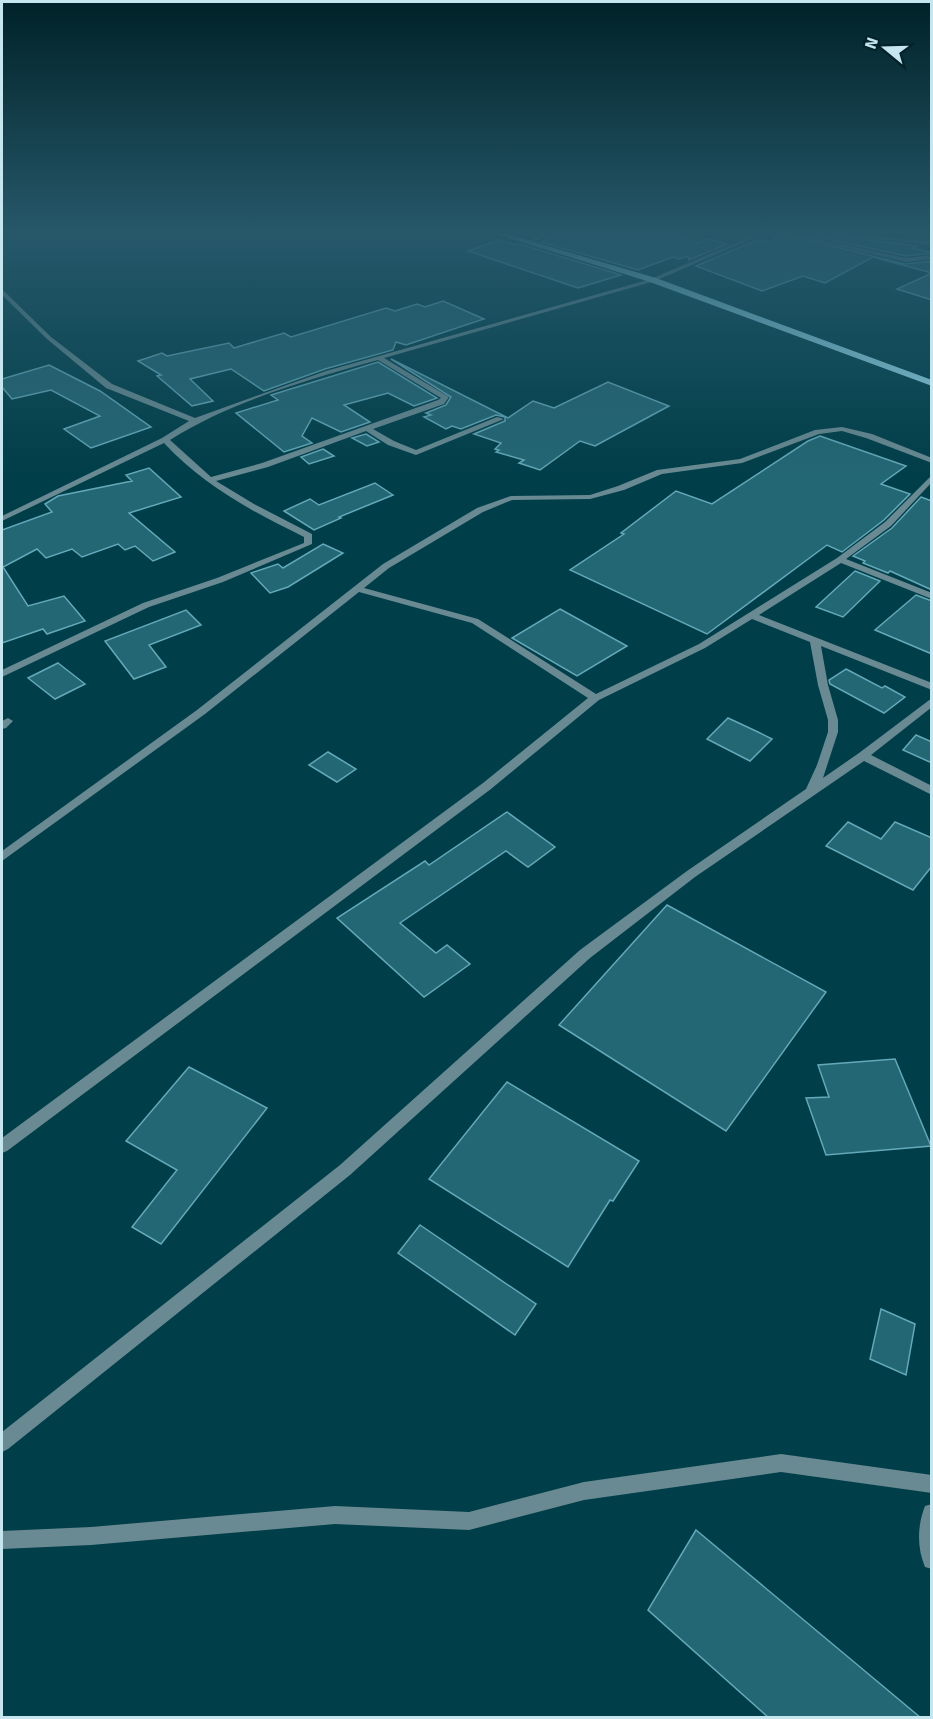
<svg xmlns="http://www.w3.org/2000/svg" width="933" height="1719" font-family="Signika,sans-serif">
	<rect width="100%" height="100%" fill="#003e49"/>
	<!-- building -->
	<g fill="#236674" stroke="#64a9b9" stroke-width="1.5">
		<path d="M561,234h110l28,9 9,-4 19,5 -38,16 -1,-4 -9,3 -6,-2 -35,13 -97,-28z"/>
		<path d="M783,234l122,30 27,-3v12l-59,-16 -48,26 -22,-7 -41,15 -66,-25 61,-26 12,2z"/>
		<path d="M818,234l99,12 -4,2 19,5 -26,3 -97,-21z"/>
		<path d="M498,240l18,5 4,-1 101,31 -43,13 -110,-37z"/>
		<path d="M932,273v27l-35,-11z"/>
		<path d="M443,301l41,18 -78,26 -10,-3 -3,8 -68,19 -61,22 -33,-22 -41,10 23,22 -21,5 -35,-30 4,-1 -23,-14 24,-8 5,3 62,-13 5,5 50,-15 7,4 95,-29 9,3 22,-7 8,3z"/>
		<path d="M391,359l117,59 25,-17 21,7 54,-26 61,24 -74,40 -15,-5 -40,29 -21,-7 5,-3 -28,-8 3,-2 -4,-1 6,-6 -27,-9 31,-13v-4l-9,-2 -35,14 -9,-3 -6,3 -22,-12 7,-2 -5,-2 20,-8 5,-8z"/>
		<path d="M378,362l59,36 -23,8 -26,-13 -44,12 26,17 -29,10 -29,-14 -10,18 10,7 -28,9 -48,-39 42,-13 -7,-5z"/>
		<path d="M49,365l51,26 51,36 -60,21 -27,-19 36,-13 -49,-26 -39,9 -10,-12v-8z"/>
		<path d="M366,434l13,8 -12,4 -15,-8z"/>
		<path d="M820,436l86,30 -25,18 29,10 -26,26 -42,32 -15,-7 -120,89 -137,-64 54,-36 -3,-1 55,-42 36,13 96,-63z"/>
		<path d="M323,449l11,7 -25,8 -8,-7z"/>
		<path d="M149,468l32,29 -52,16 46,39 -22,9 -18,-15 -10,4 -7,-6 -36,13 -10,-8 -26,9 -9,-9 -34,18 25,39 36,-10 21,25 -38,13 -4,-5 -41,14v-113l50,-18 -7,-8 13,-8 74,-15 -6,-6z"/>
		<path d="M375,483l18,12 -54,22 2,1 -27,12 -30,-19 26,-12 9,6z"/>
		<path d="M921,497l11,4v89l-42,-19 -2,2 -25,-10 2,-2 -12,-5 39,-28z"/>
		<path d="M323,544l20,9 -55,34 -18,6 -19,-20 27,-9 5,4z"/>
		<path d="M855,571l25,10 -37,36 -27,-10z"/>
		<path d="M916,595l16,6v53l-57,-24z"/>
		<path d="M560,609l67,37 -50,30 -65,-38z"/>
		<path d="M186,610l15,15 -52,20 17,22 -32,12 -29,-38z"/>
		<path d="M58,663l27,21 -30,15 -27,-21z"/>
		<path d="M846,669l36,19 3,-2 20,11 -21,16 -54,-29 -1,-4z"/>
		<path d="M728,718l30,14 14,7 -22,22 -43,-22z"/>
		<path d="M916,735l16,7v21l-29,-13z"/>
		<path d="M328,752l28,17 -19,13 -28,-17z"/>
		<path d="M507,812l48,35 -27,20 -22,-16 -106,72 36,30 11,-8 23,19 -46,33 -87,-79 88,-57 4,4z"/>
		<path d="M848,822l33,17 14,-17 37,16v28l-19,24 -87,-44z"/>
		<path d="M667,905l159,87 -100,139 -167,-106z"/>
		<path d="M895,1059l36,87 -105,9 -20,-57 23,-1 -11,-32z"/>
		<path d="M189,1067l78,41 -106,136 -29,-17 45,-57 -51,-29z"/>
		<path d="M507,1082l132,79 -26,40 -3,-1 -42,67 -139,-88z"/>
		<path d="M420,1225l116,79 -21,31 -117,-82z"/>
		<path d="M881,1309l34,15 -9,51 -36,-16z"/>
		<path d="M696,1530l225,188h-152l-121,-108z"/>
	</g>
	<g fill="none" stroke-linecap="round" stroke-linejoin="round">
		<!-- minor -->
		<g fill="#698a92" fill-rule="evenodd">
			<path d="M543,234h7l-17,8 -5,-1z"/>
			<path d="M756,234h7l-108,47 -271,77 65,39 -5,7 -71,25 21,12 22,9 81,-33 7,2 -88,36 -28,-10 -22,-14 -98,36 -52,14 38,23 58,30v10l-89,38 -74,25 -147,70v-7l141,-67 74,-25 87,-35v-6c-51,-25 -100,-51 -140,-94l-162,78v-5l160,-78 27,-17 -83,-33 -59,-49 -45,-44v-5l2,1 47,46 61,47 83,34 131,-47 325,-92zM378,360l63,38 -3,2 -176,63 -51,14 -41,-37c62,-39 137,-60 208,-80z"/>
			<path d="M785,234h10l111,24 26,-3v4l-26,3z"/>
			<path d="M820,234h21l91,7v4z"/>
			<path d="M842,427l30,7 60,24v5l-66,-25 -24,-7 -23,3 -77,29 -80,11 -38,16 -34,9 -78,1 -29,12 -94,56 -25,20 114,31 118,75 103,-50 138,-86 48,-36 47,-47v7l-41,44 -45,33 86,34v6l-91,-36 -82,52 173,68v7l-111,-44 7,39 10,35v12l-15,46 36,-25 73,-55v9l-61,48 61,31v9l-68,-34 -169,116 -105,81 -240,217 -342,274 -6,3v-20l338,-267 240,-215 107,-79 119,-82 11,-24 11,-33v-12l-10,-35 -8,-43 -58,-23 -47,29 -106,52 -108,89 -484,362 -5,2v-15l481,-355 105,-85 -116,-75 -113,-31 -154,122 -203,147v-10l195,-141 186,-146 94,-56 34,-12 79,-1 28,-9 39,-16 83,-11 75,-29z"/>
			<path d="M8,718l5,3 -7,7 -4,1v-8z"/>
			<path d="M781,1454l151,21v18l-151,-21 -197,28 -115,30 -134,-6 -244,21 -89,4v-18l89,-4 244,-21 134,6 115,-30z"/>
			<path d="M932,1504v65l-7,-2c-8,-19 -8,-41 0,-61z"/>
		</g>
		<!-- primary -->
		<path fill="#97ddee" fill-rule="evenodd" d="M496,234h11l149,44 276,102v6l-282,-104z"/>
	</g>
	<!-- sky -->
	<linearGradient id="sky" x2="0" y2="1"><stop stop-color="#002228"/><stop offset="0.49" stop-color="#26586a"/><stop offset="1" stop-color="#26586a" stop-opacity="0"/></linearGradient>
	<rect width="933" height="474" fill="url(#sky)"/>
	<!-- border -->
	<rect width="933" height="1719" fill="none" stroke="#c5e6ee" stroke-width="6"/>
	<!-- north arrow -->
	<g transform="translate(885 48) rotate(289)" stroke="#042229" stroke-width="4.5" paint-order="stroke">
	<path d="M0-4.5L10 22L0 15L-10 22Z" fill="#c5e6ee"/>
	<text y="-9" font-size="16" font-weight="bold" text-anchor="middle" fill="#c5e6ee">N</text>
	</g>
</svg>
